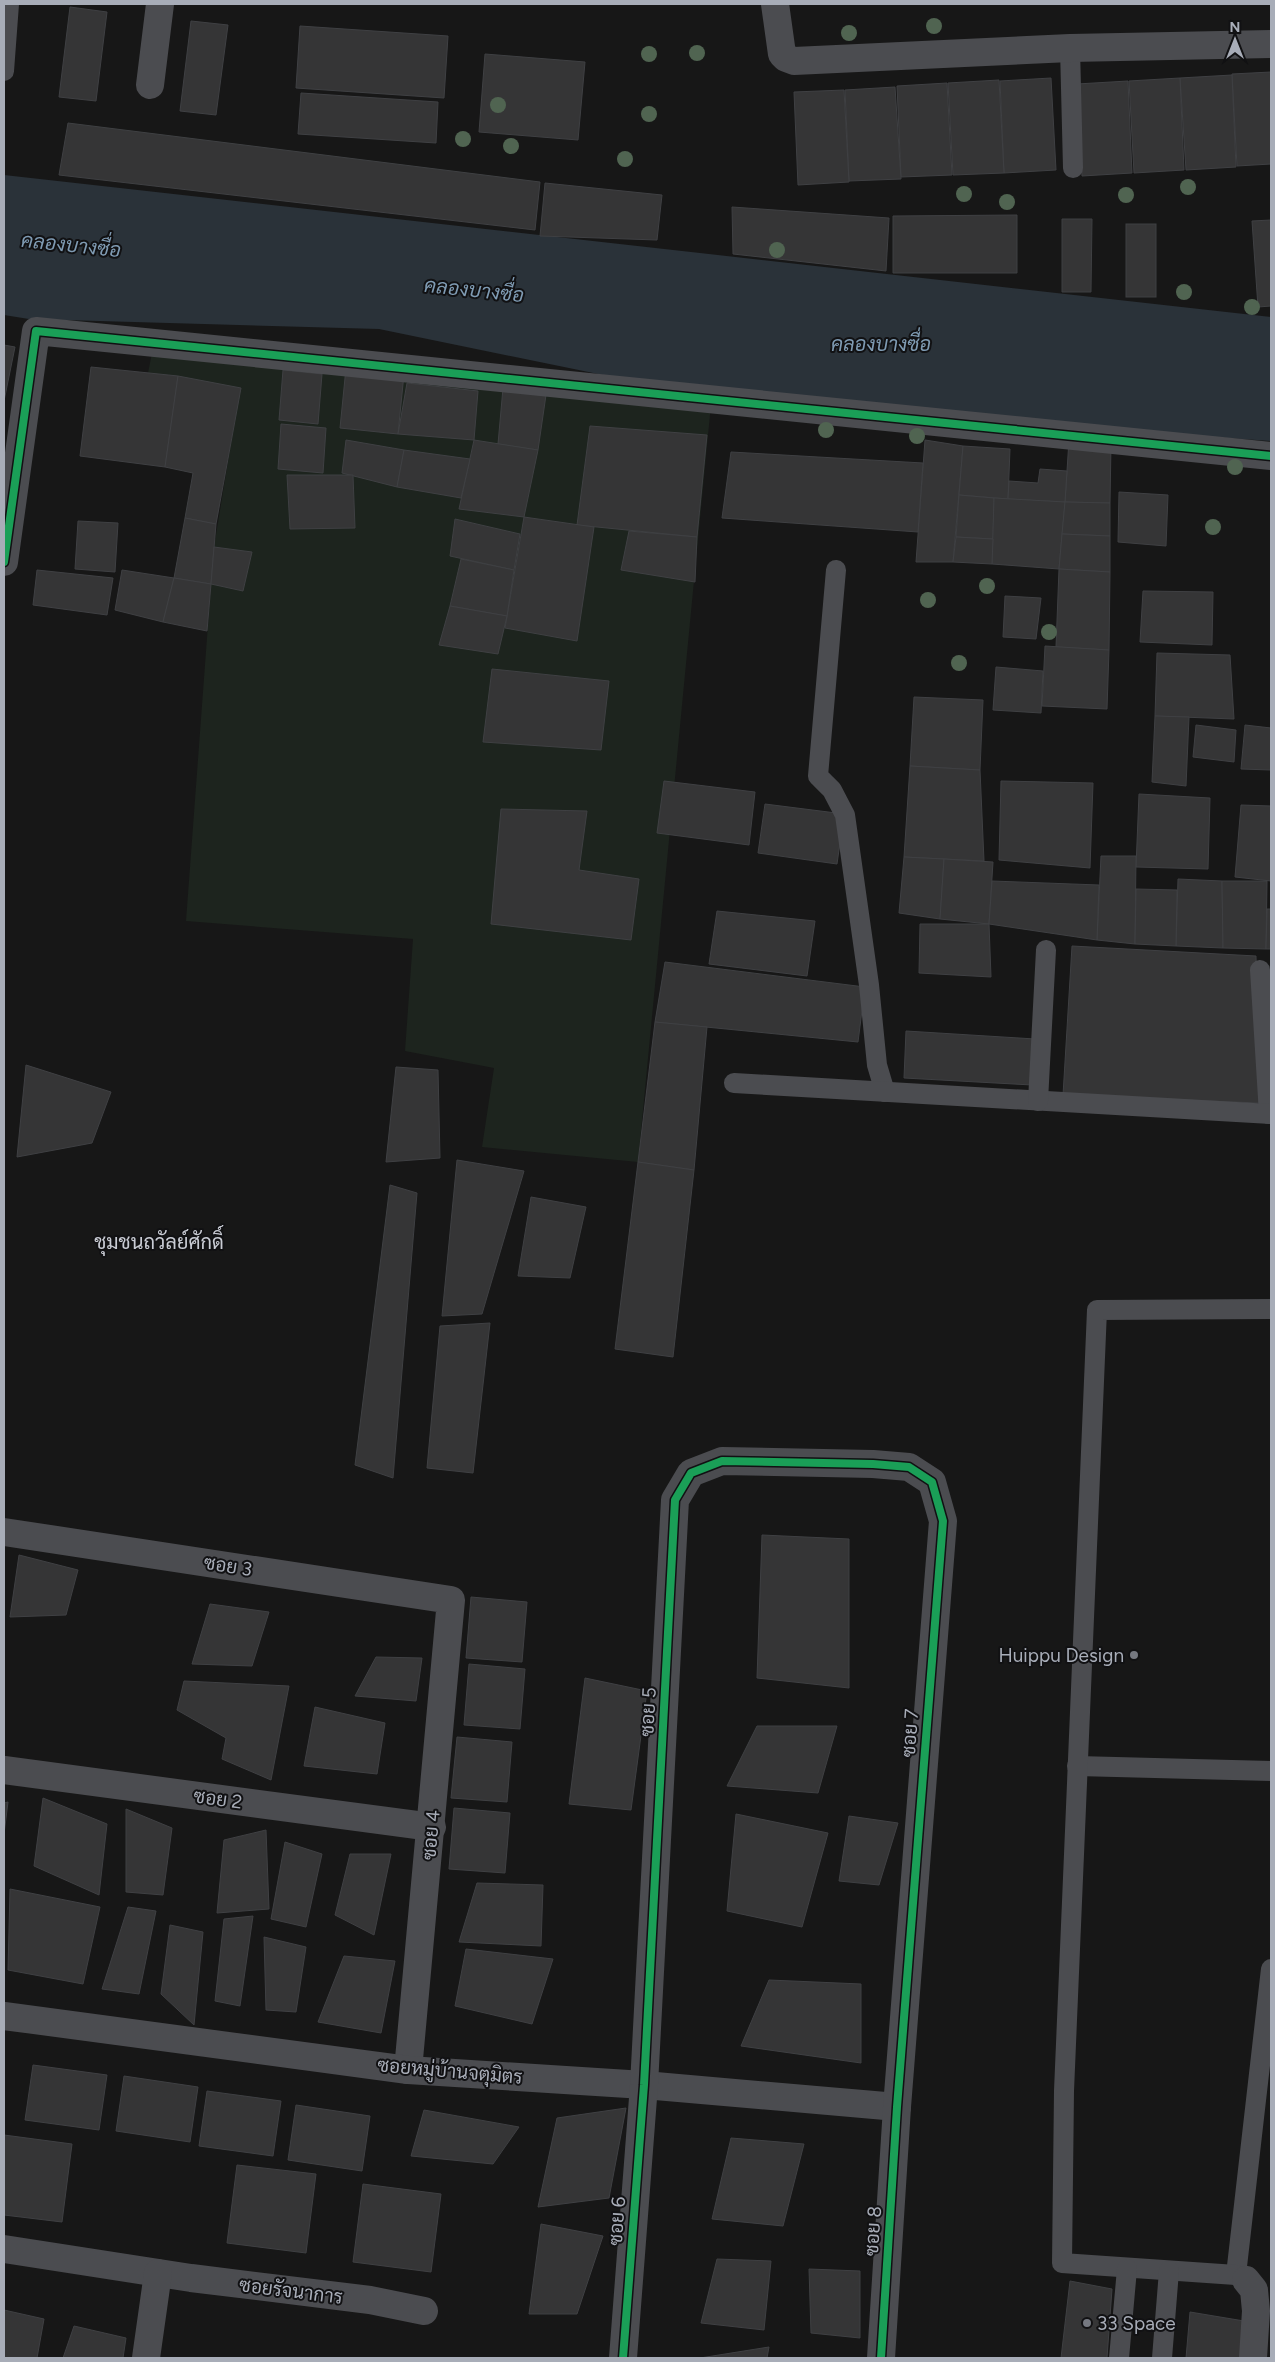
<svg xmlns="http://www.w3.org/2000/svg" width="1275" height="2362" font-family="Figtree,Sarabun,sans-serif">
	<rect width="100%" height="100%" fill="#171717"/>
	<!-- green -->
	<path fill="#1d241e" d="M154,343l558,51 -74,768 -156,-15 12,-79 -89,-17 8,-112 -227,-18 25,-337 32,7 8,-39 -37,-5 26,-159 -92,-15z"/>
	<!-- water -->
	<path fill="#2a3239" d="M4,175l1267,142v124l-392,-27 -193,-22 -307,-63 -350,-10 -25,-4z"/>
	<!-- building -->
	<g fill="#353536" stroke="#3f4043">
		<path d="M70,7l37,5 -11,89 -37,-4z"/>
		<path d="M191,21l37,4 -12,90 -36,-4z"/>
		<path d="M300,26l148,10 -4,62 -148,-10z"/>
		<path d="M485,54l100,8 -7,78 -99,-8z"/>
		<path d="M1271,72v92l-34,2 -5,-92z"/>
		<path d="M1232,75l4,92 -50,3 -6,-92z"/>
		<path d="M1051,78l5,92 -52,3 -4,-92z"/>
		<path d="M1180,78l4,92 -50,3 -5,-92z"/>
		<path d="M999,80l5,93 -51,2 -5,-92z"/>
		<path d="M1128,81l4,92 -50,3 -5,-92z"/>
		<path d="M947,83l5,92 -51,2 -4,-91z"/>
		<path d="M895,87l6,92 -52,2 -4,-91z"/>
		<path d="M844,90l5,92 -51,3 -4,-93z"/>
		<path d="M301,93l137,9 -2,41 -138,-9z"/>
		<path d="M68,123l472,59 -5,48 -476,-55z"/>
		<path d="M545,183l117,12 -5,45 -117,-4z"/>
		<path d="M732,207l157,11 -3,53 -153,-17z"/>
		<path d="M1017,215v58h-124v-57z"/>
		<path d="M1062,219h30l-1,73h-29z"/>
		<path d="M1271,220v86l-13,1 -6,-86z"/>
		<rect x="1126" y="224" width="30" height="73"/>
		<path d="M4,345l11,2 -11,54z"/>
		<path d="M91,367l87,9 -13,91 -85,-11z"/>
		<path d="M346,368l58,6 -6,60 -58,-6z"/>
		<path d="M283,370l39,4 -4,50 -39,-4z"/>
		<path d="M178,376l63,12 -25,136 -31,-6 8,-45 -28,-6z"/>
		<path d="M407,383l71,8 -4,49 -76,-6z"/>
		<path d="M503,388l43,7 -8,55 -40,-6z"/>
		<path d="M281,424l45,4 -3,45 -45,-4z"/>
		<path d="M590,426l117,9 -10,102 -120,-12z"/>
		<path d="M346,440l58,10 -7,37 -55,-14z"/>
		<path d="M474,440l64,10 -14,67 -65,-8z"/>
		<path d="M925,440l38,6 -10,116h-37z"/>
		<path d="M1069,440l42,4 -1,59 -45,-1z"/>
		<path d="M963,446l47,3 -2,50 -49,-4z"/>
		<path d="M404,450l66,9 -9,39 -64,-11z"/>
		<path d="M731,452l192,11 -5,69 -196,-14z"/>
		<path d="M1040,469l27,2 -2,31 -57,-3 1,-18 29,2z"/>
		<path d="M287,475h66l2,53 -65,1z"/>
		<path d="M1119,492l49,3 -2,51 -48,-4z"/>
		<path d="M959,495l35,3 -1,41 -37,-2z"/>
		<path d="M994,498l71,4 -6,67 -67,-5z"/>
		<path d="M1065,502l45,1v33l-48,-2z"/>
		<path d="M524,517l70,10 -17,114 -72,-13z"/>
		<path d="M185,518l31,6 -5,60 -37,-6z"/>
		<path d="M455,519l65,15 -6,36 -64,-14z"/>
		<path d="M78,521l40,2 -3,49 -40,-3z"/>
		<path d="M629,531l68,6 -2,45 -74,-12z"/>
		<path d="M1062,534l48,2v36l-51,-3z"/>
		<path d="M956,537l37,2 -1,25 -39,-2z"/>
		<path d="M214,547l38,5 -9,39 -32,-7z"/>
		<path d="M461,559l53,11 -7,46 -57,-10z"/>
		<path d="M1059,569l51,3 -1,78 -53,-3z"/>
		<path d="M37,570l76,8 -6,37 -74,-10z"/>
		<path d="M122,570l52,8 -11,44 -48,-12z"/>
		<path d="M174,578l37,6 -4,47 -44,-9z"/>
		<path d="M1143,591l70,1 -1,53 -72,-3z"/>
		<path d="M1005,596l36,2 -5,41 -33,-2z"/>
		<path d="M450,606l57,10 -9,38 -59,-9z"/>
		<path d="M1045,646l64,4 -2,59 -65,-3z"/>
		<path d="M1157,653l73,2 4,64 -79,-3z"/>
		<path d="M996,667l47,4 -2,42 -48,-3z"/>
		<path d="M492,669l117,12 -8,69 -118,-8z"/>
		<path d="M914,697l69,3 -3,70 -70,-4z"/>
		<path d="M1155,716l34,1 -3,69 -34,-4z"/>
		<path d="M1196,725l40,5 -2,32 -41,-5z"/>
		<path d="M1245,725l26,3v42l-30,-1z"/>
		<path d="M910,766l70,4 4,91 -80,-4z"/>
		<path d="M664,781l91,11 -6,53 -92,-12z"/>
		<path d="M1001,781l92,2 -3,85 -91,-8z"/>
		<path d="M1139,794l71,4 -2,71 -72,-2z"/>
		<path d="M765,804l79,10 -7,50 -79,-11z"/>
		<path d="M1241,805l30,1v75l-36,-4z"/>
		<path d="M501,809l86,2 -8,59 60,9 -8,61 -140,-16z"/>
		<path d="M1101,856h35l-1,88 -38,-4z"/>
		<path d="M904,857l40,2 -4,60 -41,-6z"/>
		<path d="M944,859l49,3 -4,62 -49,-5z"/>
		<path d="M1178,879l44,2 1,67 -47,-2z"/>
		<path d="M992,881l107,4 -2,55 -108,-16z"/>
		<path d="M1222,881h45l-1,68 -43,-1z"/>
		<path d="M1136,889l41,1 -1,56 -41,-2z"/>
		<path d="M1267,909h4v40h-5z"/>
		<path d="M717,911l98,10 -8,55 -98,-12z"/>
		<path d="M920,924h69l2,53 -72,-4z"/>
		<path d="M1072,946l184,10 3,147 -196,-8z"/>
		<path d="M665,962l200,25 -7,55 -203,-20z"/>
		<path d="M655,1022l52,5 -13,143 -56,-8z"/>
		<path d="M906,1031l129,8 -3,46 -128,-7z"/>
		<path d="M26,1065l85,27 -19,51 -75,14z"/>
		<path d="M396,1067l42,3 2,88 -54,4z"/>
		<path d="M457,1160l67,11 -42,143 -40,2z"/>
		<path d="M638,1162l56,8 -21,187 -58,-8z"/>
		<path d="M390,1185l27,8 -24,285 -38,-13z"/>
		<path d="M531,1197l55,10 -16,71 -52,-2z"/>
		<path d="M490,1323l-17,150 -46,-5 13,-142z"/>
		<path d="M762,1535l87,4v149l-92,-10z"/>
		<path d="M19,1555l59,15 -12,45 -56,2z"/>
		<path d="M471,1597l56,5 -5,60 -56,-4z"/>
		<path d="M210,1604l59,8 -17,54 -60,-2z"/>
		<path d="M376,1657l46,1 -6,43 -61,-5z"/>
		<path d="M469,1664l56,5 -5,60 -56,-4z"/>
		<path d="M585,1678l62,13 -16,119 -62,-6z"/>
		<path d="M184,1681l105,5 -18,94 -49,-21 4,-21 -49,-28z"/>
		<path d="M315,1707l70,16 -8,51 -73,-8z"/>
		<path d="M757,1726h80l-19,67 -91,-7z"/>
		<path d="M457,1737l55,5 -5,60 -56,-4z"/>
		<path d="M43,1798l64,26 -8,71 -65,-29z"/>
		<path d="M8,1802l-4,32v-31z"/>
		<path d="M454,1808l56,5 -5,60 -56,-4z"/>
		<path d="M126,1809l46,19 -9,67 -37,-3z"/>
		<path d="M736,1814l92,19 -26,94 -75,-16z"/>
		<path d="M849,1816l49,7 -19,62 -40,-4z"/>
		<path d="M266,1830l3,79 -52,4 7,-73z"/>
		<path d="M285,1842l37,12 -16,73 -35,-8z"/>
		<path d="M350,1854h41l-17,81 -39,-20z"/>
		<path d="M477,1883l66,2 -2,61 -82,-4z"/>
		<path d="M10,1889l90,18 -17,77 -75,-14z"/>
		<path d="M128,1907l28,4 -17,83 -37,-5z"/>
		<path d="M253,1916l-13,90 -25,-5 9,-82z"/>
		<path d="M170,1925l33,7 -9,93 -33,-31z"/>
		<path d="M264,1937l42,10 -10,65 -30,-2z"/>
		<path d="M466,1949l87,10 -21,65 -77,-18z"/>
		<path d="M344,1956l51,5 -14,72 -63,-11z"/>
		<path d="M769,1980l92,4v79l-120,-17z"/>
		<path d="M33,2065l74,10 -8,55 -74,-10z"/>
		<path d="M124,2076l74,11 -8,55 -74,-11z"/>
		<path d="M207,2091l74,10 -8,55 -74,-10z"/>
		<path d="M296,2105l74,11 -8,55 -74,-11z"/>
		<path d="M626,2108l-17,90 -71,9 19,-89z"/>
		<path d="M424,2110l95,17 -26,37 -82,-8z"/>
		<path d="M4,2135l68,9 -10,78 -58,-7z"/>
		<path d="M731,2138l73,6 -21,82 -71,-7z"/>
		<path d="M237,2165l79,9 -10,79 -79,-10z"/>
		<path d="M363,2184l78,10 -10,78 -78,-10z"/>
		<path d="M541,2224l62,12 -26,78h-48z"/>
		<path d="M717,2259l54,2 -7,69 -63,-7z"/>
		<path d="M809,2269l51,2v67l-49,-5z"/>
		<path d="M1070,2281l42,8 -5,69h-46z"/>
		<path d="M4,2310l40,9 -7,39h-33z"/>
		<path d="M1190,2312l60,10 -2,36h-62z"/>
		<path d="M74,2326l52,12 -3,20h-60z"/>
		<path d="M769,2347l-2,11h-67z"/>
	</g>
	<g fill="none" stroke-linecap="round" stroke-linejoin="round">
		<!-- lane -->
		<g stroke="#4b4c50" stroke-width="20">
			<path d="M1070,48l3,120"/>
			<path d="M4,71l5,-67"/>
			<path d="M836,570l-18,206 14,14 13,25 24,170 8,80 8,27"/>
			<path d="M1260,970l9,144"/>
			<path d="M734,1083l537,31"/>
			<path d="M1038,1101l8,-151"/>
			<path d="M1077,1766l194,5"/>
			<path d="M1236,2275l35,-306"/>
			<path d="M1246,2280l-10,-5 -174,-12 2,-172 33,-781 174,-1"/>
			<path d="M1119,2358l8,-89"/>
			<path d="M1162,2358l7,-87"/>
		</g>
		<!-- street -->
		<g stroke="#4b4c50" stroke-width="28">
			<path d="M775,4l7,50 4,4 8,3 276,-13 201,-4"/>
			<path d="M150,85l10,-81"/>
			<path d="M4,562l32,-231 1235,125"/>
			<path d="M4,1532l447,68 -43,470"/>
			<path d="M4,1770l428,57"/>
			<path d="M4,2016l404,54 236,15 253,22"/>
			<path d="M4,2249l187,29 179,22 54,11"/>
			<path d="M1246,2280l8,10 2,21 -3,47"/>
			<path d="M146,2358l12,-85"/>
			<path d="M623,2358l21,-273 31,-585 16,-27 31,-12 151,3 36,3 23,15 11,39 -46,586 -16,251"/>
		</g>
		<defs>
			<g id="cycleway">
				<path d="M4,562l32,-231 1235,125"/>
				<path d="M623,2358l21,-273 31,-585 16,-27 31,-12 151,3 36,3 23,15 11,39 -46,586 -16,251"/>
			</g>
		</defs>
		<!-- cycleway casing -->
		<use href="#cycleway" stroke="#111113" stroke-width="11"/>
		<!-- cycleway -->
		<use href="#cycleway" stroke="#1a9f57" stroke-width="8"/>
	</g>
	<!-- trees -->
	<g fill="#506451">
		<circle cx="934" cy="26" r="8"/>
		<circle cx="849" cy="33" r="8"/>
		<circle cx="697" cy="53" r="8"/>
		<circle cx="649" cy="54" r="8"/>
		<circle cx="498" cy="105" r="8"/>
		<circle cx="649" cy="114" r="8"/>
		<circle cx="463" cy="139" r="8"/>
		<circle cx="511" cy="146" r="8"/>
		<circle cx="625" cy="159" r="8"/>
		<circle cx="1188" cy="187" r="8"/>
		<circle cx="964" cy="194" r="8"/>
		<circle cx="1126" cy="195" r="8"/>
		<circle cx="1007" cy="202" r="8"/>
		<circle cx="777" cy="250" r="8"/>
		<circle cx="1184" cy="292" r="8"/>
		<circle cx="1252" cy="307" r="8"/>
		<circle cx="826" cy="430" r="8"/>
		<circle cx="917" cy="436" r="8"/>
		<circle cx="1235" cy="467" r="8"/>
		<circle cx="1213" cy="527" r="8"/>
		<circle cx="987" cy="586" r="8"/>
		<circle cx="928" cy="600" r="8"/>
		<circle cx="1049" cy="632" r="8"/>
		<circle cx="959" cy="663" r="8"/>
	</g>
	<!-- markers -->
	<g fill="#757880" stroke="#111113" stroke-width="2">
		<circle cx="1134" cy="1655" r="5"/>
		<circle cx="1087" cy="2323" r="5"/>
	</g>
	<g text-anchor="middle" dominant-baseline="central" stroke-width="4" stroke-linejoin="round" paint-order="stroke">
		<!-- street labels -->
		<g font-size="19" fill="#a8adb8" stroke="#111113">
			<text transform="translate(228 1566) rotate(9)">ซอย 3</text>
			<text transform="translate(648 1712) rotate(-87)">ซอย 5</text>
			<text transform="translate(910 1733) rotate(-86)">ซอย 7</text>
			<text transform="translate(218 1799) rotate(8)">ซอย 2</text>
			<text transform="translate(431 1835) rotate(-85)">ซอย 4</text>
			<text transform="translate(450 2071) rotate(5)">ซอยหมู่บ้านจตุมิตร</text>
			<text transform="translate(617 2221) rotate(-86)">ซอย 6</text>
			<text transform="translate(873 2231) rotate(-86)">ซอย 8</text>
			<text transform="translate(291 2291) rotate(7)">ซอยรัจนาการ</text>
		</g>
		<!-- poi labels -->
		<g font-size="19" fill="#a8adb8" stroke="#111113" text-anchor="end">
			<text x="1124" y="1655">Huippu Design</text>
			<text x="1097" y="2323" text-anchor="start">33 Space</text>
		</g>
		<!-- water labels -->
		<g font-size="20" font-style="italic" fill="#7f9bb3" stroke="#111113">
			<text transform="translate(71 245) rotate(6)">คลองบางซื่อ</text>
			<text transform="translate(474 290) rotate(6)">คลองบางซื่อ</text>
			<text x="881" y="344">คลองบางซื่อ</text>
		</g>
		<!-- neighbourhood labels -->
		<g font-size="20" fill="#c9ccd4" stroke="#111113">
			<text x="159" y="1242">ชุมชนถวัลย์ศักดิ์</text>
		</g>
	</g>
	<!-- border -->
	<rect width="1275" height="2362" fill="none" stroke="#a8adb8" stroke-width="10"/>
	<!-- north arrow -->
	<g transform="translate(1235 40)" stroke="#111113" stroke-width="4" paint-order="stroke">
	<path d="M0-4L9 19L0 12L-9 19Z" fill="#a8adb8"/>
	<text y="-8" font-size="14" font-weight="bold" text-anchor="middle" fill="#a8adb8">N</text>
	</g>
</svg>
